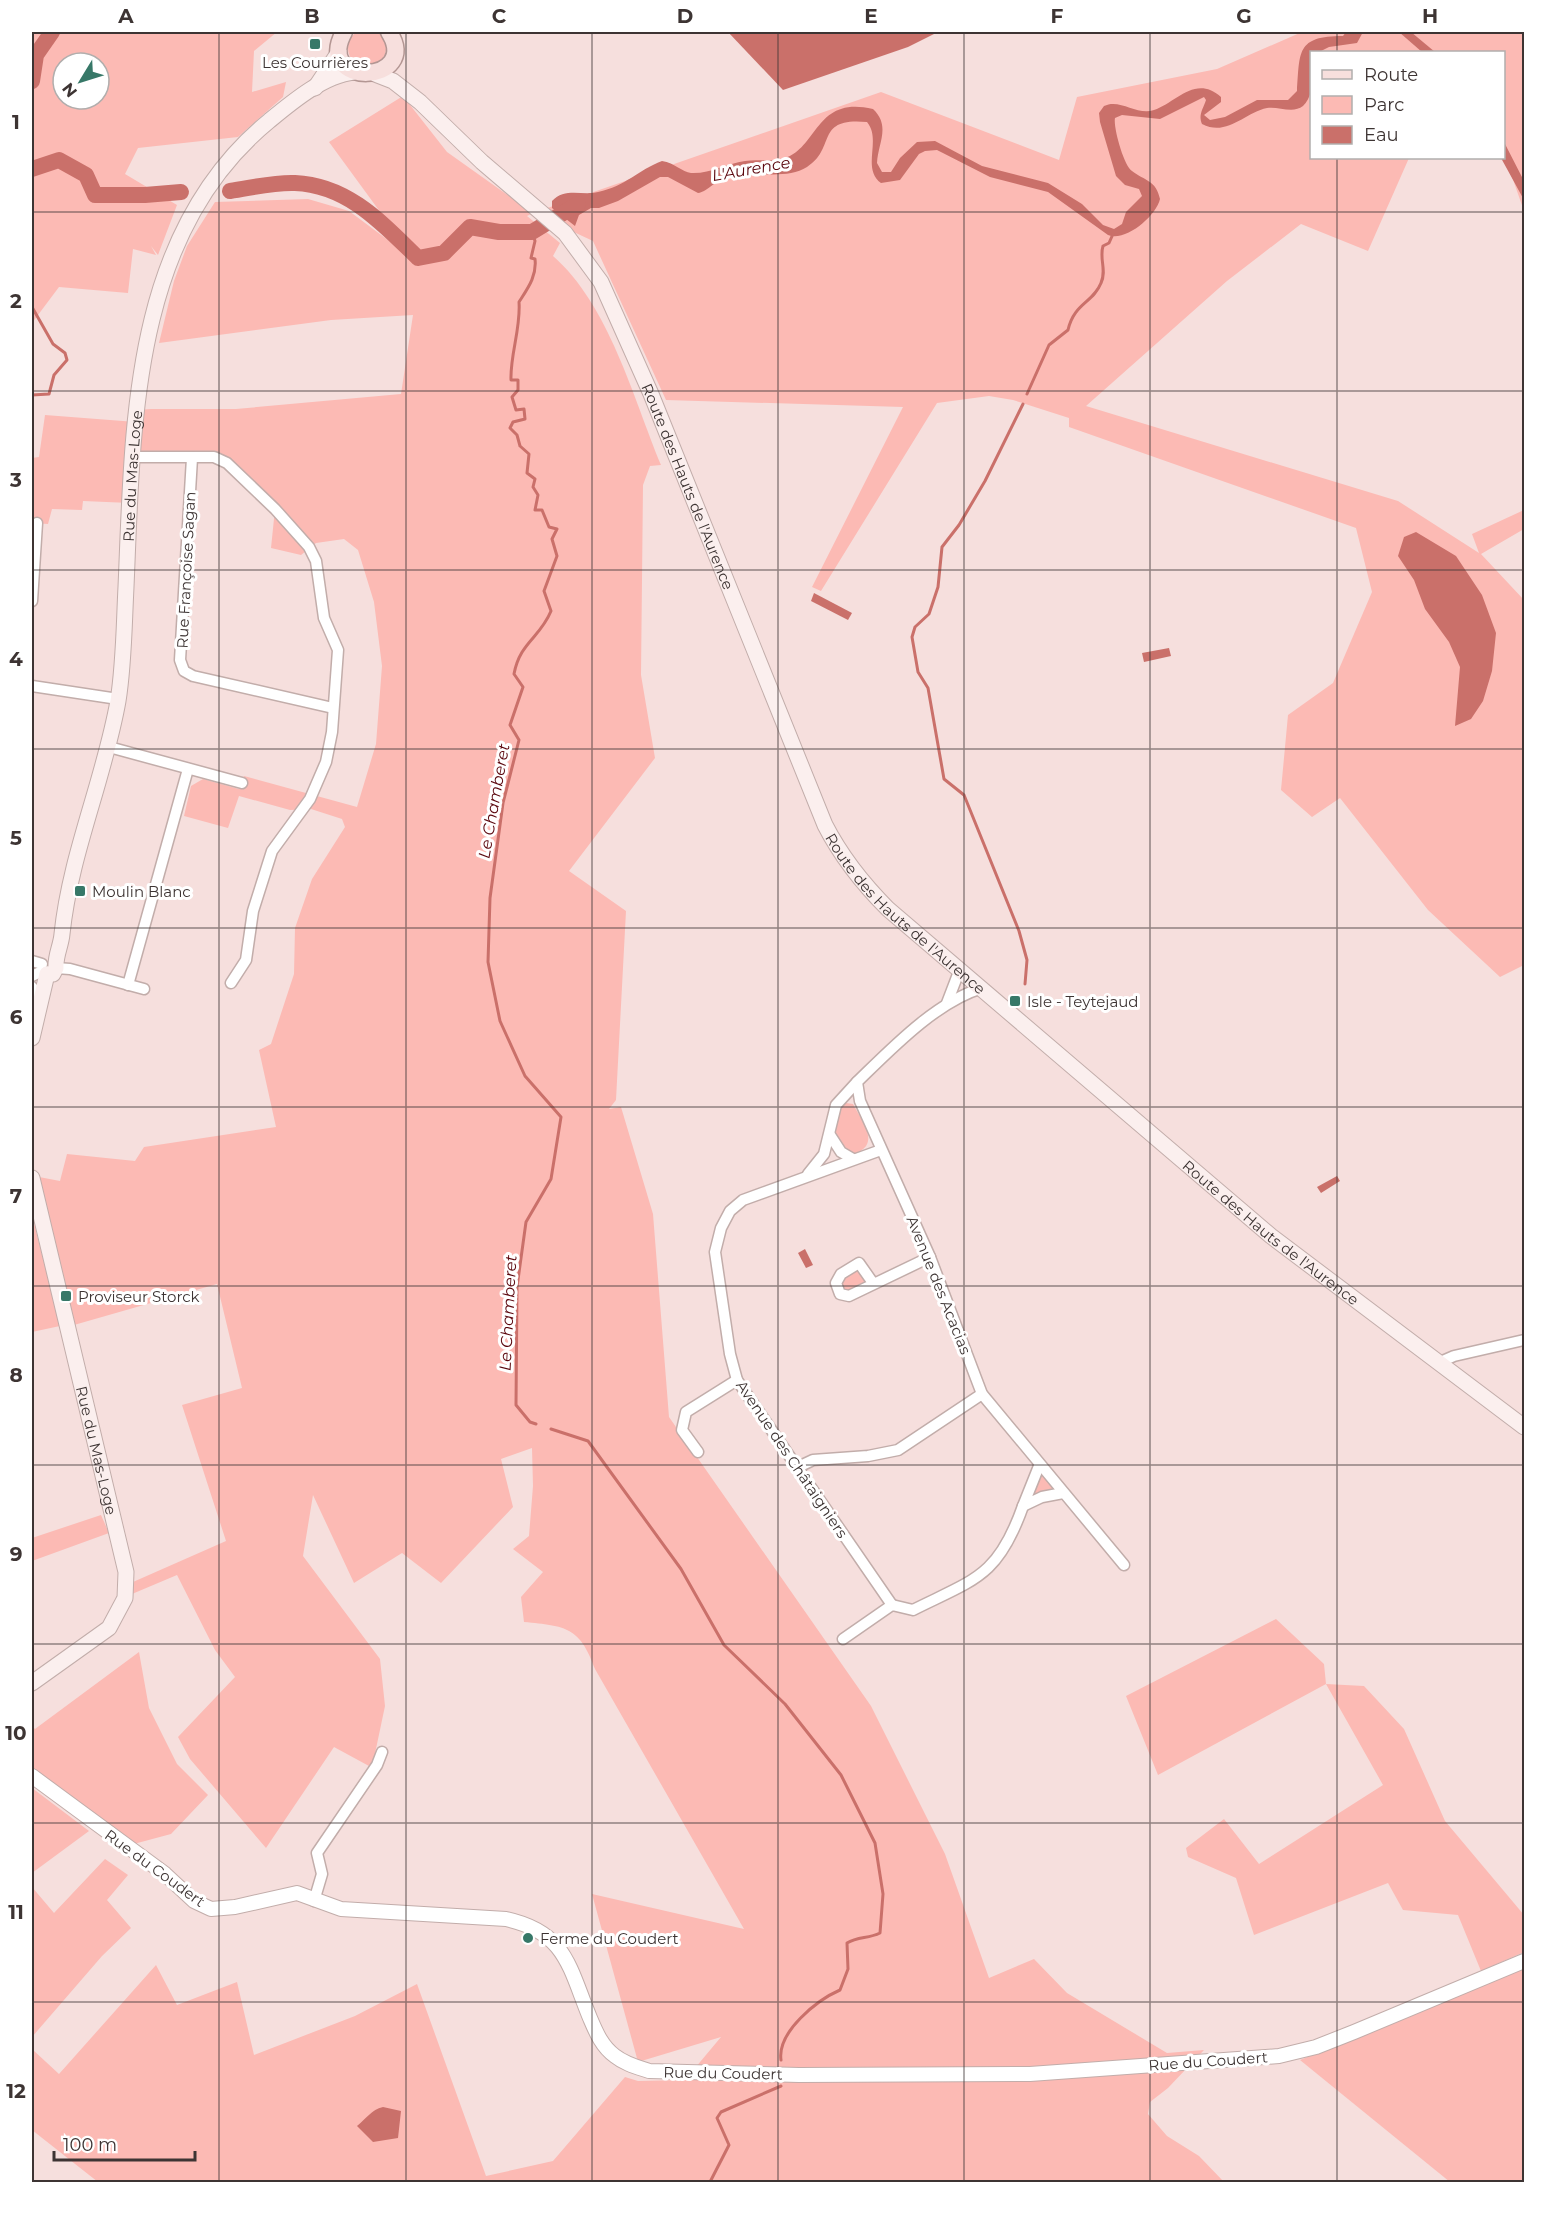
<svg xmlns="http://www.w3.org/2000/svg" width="1556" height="2214" font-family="Montserrat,sans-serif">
	<rect width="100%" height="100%" fill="#f6dfdd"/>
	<!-- green -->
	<g fill="#fcbab4" fill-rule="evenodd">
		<circle cx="367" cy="48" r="19"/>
		<path d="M32,32h245l-23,19 -2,41 34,-10 -3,15 -45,40 -100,11 -13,26 52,31 -19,50 -7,-9 5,9 -23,-6 -5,44 -69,-6 -27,36zM63,63h36v36h-36z"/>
		<path d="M1302,32h222v179l-20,-57v-102h-192v106h97l-41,93 -67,-27 -74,57 -141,125 312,95 81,52 -7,-19 52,-24v19l-43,25 43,46v365l-24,12 -72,-67 -88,-112 -28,19 -31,-27 7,-75 45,-32 39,-91 -16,-64 -287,-101v-9l-56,-18 -24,-4 -52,7 -116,188 -9,-4 91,-180 -237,-7 -73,-159 -60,-28 -6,3 33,27 -7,13c56,49 80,141 108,209l-11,1 -7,19 -2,190 14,83 -86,113 57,40 -10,189 -7,9 12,-2 32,107 16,203 202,289 74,148 44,124 45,-19 33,34 100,60 37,-3 -36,38 -18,14 -2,12 19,22 32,20 25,26h-1126l-66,-52v-81l27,25 97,-109 21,40 60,-23 17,73 101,-39 62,-32 69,192 67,-15 72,-84 13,4 47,-1 36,-43 -83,25 -46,-168 152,35 -149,-260c-15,-42 -29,-43 -71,-47l-3,-25 22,-25 -30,-23 16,-13 4,-50 -1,-38 -31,11 12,48 -72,76 -39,-30 -48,30 -41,-88 -10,61 77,103 5,47 -12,57 -4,3 -35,-19 -68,101 -76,-89 -12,-22 57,-60 -20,-27 -38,-75 -45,19 1,-12 93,-41 -44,-136 60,-17 -25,-104 -143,41 -35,-148 21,4 7,-27 68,7 9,-14 132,-20 -17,-77 12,-6 23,-70 1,-46 17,-49 33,-52 -3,-8 -31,-10 -21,1 -51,-14 -11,32 -44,-12 7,-30 12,-7 36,10 5,-13 113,31 19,-63 6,-78 -8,-64 -16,-52 -14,-11 -28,4 -15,12 -30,-7 4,-39 -48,-46 -95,-6 -2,46 -47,-2 -1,9 -30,-1 -4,15 -16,-1v-65l7,-1 6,-42 91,7 1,-12 14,-1h85l165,-15 12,-79 -82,5 -172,23 15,-62 13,-35 28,-44 93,-3 41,12 67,50 -87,-119 74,-46 44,56 86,61 348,-121 178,68 18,-63 140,-28z"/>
		<path d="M846,1103l7,1c10,19 30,42 -2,51l-6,-3 -12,-18 8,-28z"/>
		<path d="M32,1215l28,111 -28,6z"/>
		<path d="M859,1263l14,20 -33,11 1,-20z"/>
		<path d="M1039,1466l24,27 -40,13z"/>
		<path d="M101,1515l8,18 -77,28v-23z"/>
		<path d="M1276,1619l48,45 2,20 38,2 40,43 41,92 79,94v37l-43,19 -23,-56 -55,-5 -15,-27 -134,52 -18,-57 -48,-21 -2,-9 38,-29 35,45 124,-79 -57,-101 -168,91 -32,-79z"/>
		<path d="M139,1652l10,56 28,56 31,31 -37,39 -41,11 -98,-75v-44l3,3z"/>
		<path d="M32,1788l57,43 -57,42z"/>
		<path d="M105,1859l23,16 -21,25 24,28 -29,28 -70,81v-150l22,26z"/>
		<path d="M1524,1969v213h-74l-150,-122z"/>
	</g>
	<!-- water -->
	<g fill="#ca706a">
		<path d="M728,32h210l-30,15 -125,43z"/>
		<path d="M1346,32h17l-6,11 -28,4 -10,5h-7c0,17 4,42 -9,54 -10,8 -25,0 -36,2 -23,5 -40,29 -65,16 -4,-9 1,-15 4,-24l-2,-3 -44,22 -38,-4 -7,3c-2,9 9,48 17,53 13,10 24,9 28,28 -4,17 -34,43 -52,36l-60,-43 -58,-15 -53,-27 -12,1 -6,3 -19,26 -19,3c-20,-15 1,-43 -14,-61 -53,-5 -30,26 -60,45 -20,13 -51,4 -73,8 -18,3 -26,17 -36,18l-30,-16h-8l-42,24 -19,7h-8l-12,7 -4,11 -23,-18v-7c13,-14 30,-5 46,-9 28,-6 40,-22 64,-31 13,2 20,11 29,12 19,1 35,-9 54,-12 12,-2 25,1 37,-2 37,-10 32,-64 91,-50 18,17 5,34 4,54l5,9h9l9,-14 17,-16 18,-1 47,25 66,17 34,21 21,21 11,4 8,-5 4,-12 16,-16 -3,-7 -14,-4 -9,-9 -16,-54 -1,-9 5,-7c16,-8 33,10 50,4 22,-7 41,-36 67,-13v5l-17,13 6,5 15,-3 32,-17h31l9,-9c3,-39 -1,-55 46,-55z"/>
		<path d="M1399,32h12l24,20h-13z"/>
		<path d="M1504,142l20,39v19l-23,-42h3z"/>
		<path d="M1416,532l40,24 26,39 14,38 -4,38 -9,30 -12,18 -16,7 5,-59 -11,-25 -24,-33 -11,-29 -16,-24 6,-19z"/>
		<path d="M814,593l38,20 -4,7 -37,-19z"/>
		<path d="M1169,648l2,8 -27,6 -2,-9z"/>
		<path d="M1337,1176l3,5 -19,12 -4,-6z"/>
		<path d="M805,1249l8,16 -7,3 -8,-15z"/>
		<path d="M383,2107l18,4 -3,27 -25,4 -16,-16c10,-8 14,-16 26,-19z"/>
	</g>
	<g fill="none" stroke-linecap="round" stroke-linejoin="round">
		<!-- stream -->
		<g stroke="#ca706a" stroke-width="3">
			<path d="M532,232l3,9 -4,17 4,1c2,17 -7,29 -16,43 2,26 -9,53 -8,78h7v10l-6,7 4,13 8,-1 1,10 -12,3 -3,6 7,7 3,11 9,8 -2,19 8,6 -2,8 5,8 -3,15h7l7,17 8,2 -5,10 5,17 -13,35 7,20c-11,27 -31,31 -37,63l9,13 -13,38 9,15 -16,63 -13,95 -2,64 12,59 25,55 36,41 -10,62 -25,43 -9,65 -1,118 14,17 6,2"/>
			<path d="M32,307l21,37 12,9 2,7 -13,15 -5,19 -17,1"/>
			<path d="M1027,394l22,-49 19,-15c6,-27 25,-27 33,-47 6,-13 -2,-24 2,-37l6,-3 4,-9"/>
			<path d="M1023,404l-38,77 -26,44 -17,22 -4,40 -9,27 -14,13 -3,10 6,35 10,16 16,91 20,16 55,136 8,29 -2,24"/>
			<path d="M551,1429l37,12 93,128 43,76 61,59 56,71 34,68 8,51 -3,39c-12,6 -22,3 -33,10l1,26 -8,21c-23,10 -63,42 -59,70"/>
			<path d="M710,2182l19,-37 -12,-27 4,-6 60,-26"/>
		</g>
		<!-- river -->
		<g stroke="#ca706a" stroke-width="16">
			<path d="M32,81l4,-26 16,-23"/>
			<path d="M32,169l27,-9 27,15 9,20h50l36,-3"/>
			<path d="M230,191c21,-3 44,-9 65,-8 53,2 88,41 123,75l26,-5 26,-26 29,5h33l46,-28"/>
		</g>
		<defs>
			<g id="minor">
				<path d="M132,457h82l13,6 48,46 34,38 7,14 8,57 14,32 -6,82 -6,30 -16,37 -38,52 -19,60 -7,49 -15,23"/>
				<path d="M192,458l-12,202 4,11 9,5 140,32"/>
				<path d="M32,601l5,-78"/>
				<path d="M32,686l86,13"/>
				<path d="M109,747l133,36"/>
				<path d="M32,961l10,3"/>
				<path d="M56,968l14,1 74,20"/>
				<path d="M32,976l10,-5"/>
				<path d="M128,985l60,-216"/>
				<path d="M32,987l10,13"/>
				<path d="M982,988c-46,14 -90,60 -125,94l3,19 70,156 52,137 142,171"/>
				<path d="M947,1003l13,-34"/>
				<path d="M830,1135l11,17 12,7"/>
				<path d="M881,1150l-138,50 -13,11 -9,17 -6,24 15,102 7,26 155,225"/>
				<path d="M808,1174l16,-20 12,-49 21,-23"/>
				<path d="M873,1283l-14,-20 -18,11 -5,9 4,11 9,2 81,-39"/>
				<path d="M1438,1363l16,-7 70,-16"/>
				<path d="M698,1452l-16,-22 4,-18 51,-32"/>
				<path d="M1039,1466l-16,40 19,-9 21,-4"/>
				<path d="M796,1468l17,-8 55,-4 30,-6 84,-56"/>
				<path d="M843,1639l49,-34 21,5c62,-31 85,-33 110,-104"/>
				<path d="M314,1901l8,-27 -5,-21 60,-88 5,-13"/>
			</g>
			<path id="tertiary" d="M32,1776l133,98 29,27 17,8 24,-2 62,-14 44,16 165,10c60,13 63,48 84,99 6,14 12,29 25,38 10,8 22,11 34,15l150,4 231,-1 249,-18 37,-9 38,-15 170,-71"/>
			<g id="secondary">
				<path id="s1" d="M375,74l18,7 27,21 62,60 83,71 36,49 50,112 174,431c17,33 37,58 63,84l383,327 253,191"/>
				<path d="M315,88l24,-36"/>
				<path id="s2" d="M47,974h6l3,-6c-1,-12 5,-22 6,-34 8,-79 42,-154 56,-233 6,-37 6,-76 8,-114 7,-163 5,-353 143,-466 23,-19 55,-46 85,-49"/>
				<path d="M32,1038l15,-64"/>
				<path id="s3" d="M32,1178l94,394 -1,26 -16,30 -77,55"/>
			</g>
			<path id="primary" d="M344,32c-31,57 78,52 45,0"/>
		</defs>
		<!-- minor casing -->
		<use href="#minor" stroke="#c2adaa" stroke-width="13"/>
		<!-- tertiary casing -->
		<use href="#tertiary" stroke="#c2adaa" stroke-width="16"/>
		<!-- secondary casing -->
		<use href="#secondary" stroke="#c2adaa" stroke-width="17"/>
		<!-- primary casing -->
		<use href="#primary" stroke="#b39693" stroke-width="19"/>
		<!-- minor -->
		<use href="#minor" stroke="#fff" stroke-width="10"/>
		<!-- tertiary -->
		<use href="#tertiary" stroke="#fff" stroke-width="14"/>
		<!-- secondary -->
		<use href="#secondary" stroke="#fbefee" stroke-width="15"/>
		<!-- primary -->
		<use href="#primary" stroke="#f7dfdd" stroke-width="16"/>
	</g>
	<!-- grid -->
	<path fill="none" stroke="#3d3433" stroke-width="1.5" stroke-opacity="0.55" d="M219,32v2150M406,32v2150M592,32v2150M778,32v2150M964,32v2150M1150,32v2150M1337,32v20M1337,158v2024M32,212h1492M32,391h1492M32,570h1492M32,749h1492M32,928h1492M32,1107h1492M32,1286h1492M32,1465h1492M32,1644h1492M32,1823h1492M32,2002h1492"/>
	<!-- markers -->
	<g fill="#377868" stroke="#fff" stroke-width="2">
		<rect x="309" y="38" width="12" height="12" rx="3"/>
		<rect x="74" y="885" width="12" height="12" rx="3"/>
		<rect x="1009" y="995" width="12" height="12" rx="3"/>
		<rect x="60" y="1290" width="12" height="12" rx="3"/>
		<circle cx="528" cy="1938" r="6"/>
	</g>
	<g text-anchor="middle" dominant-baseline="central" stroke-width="6" stroke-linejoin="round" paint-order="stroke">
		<!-- poi labels -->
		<g font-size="15" fill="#3d3433" stroke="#fff" text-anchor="start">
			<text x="315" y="62" text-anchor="middle">Les Courrières</text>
			<text x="92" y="891">Moulin Blanc</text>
			<text x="1027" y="1001">Isle - Teytejaud</text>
			<text x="78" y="1296">Proviseur Storck</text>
			<text x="540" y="1938">Ferme du Coudert</text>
		</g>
		<!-- street labels -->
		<g font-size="15" fill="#3d3433" stroke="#fff">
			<text stroke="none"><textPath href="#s2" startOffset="513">Rue du Mas-Loge</textPath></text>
			<text stroke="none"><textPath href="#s1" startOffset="532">Route des Hauts de l'Aurence</textPath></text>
			<text transform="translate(186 570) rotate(-87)">Rue Françoise Sagan</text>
			<text stroke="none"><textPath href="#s1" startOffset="1018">Route des Hauts de l'Aurence</textPath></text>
			<text stroke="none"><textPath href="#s1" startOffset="1504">Route des Hauts de l'Aurence</textPath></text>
			<text transform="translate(939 1285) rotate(68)">Avenue des Acacias</text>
			<text stroke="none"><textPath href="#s3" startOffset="280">Rue du Mas-Loge</textPath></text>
			<text transform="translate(792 1459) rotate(56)">Avenue des Châtaigniers</text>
			<text transform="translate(155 1868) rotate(36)">Rue du Coudert</text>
			<text transform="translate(1208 2061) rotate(-4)">Rue du Coudert</text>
			<text transform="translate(723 2073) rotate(1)">Rue du Coudert</text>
		</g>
		<!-- water labels -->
		<g font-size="16" font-style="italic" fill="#5a050c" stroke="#fff">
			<text transform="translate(751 169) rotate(-10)">L'Aurence</text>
			<text transform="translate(494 801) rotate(-80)">Le Chamberet</text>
			<text transform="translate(508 1313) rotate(-87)">Le Chamberet</text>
		</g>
	</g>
	<!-- border -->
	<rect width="1556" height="2214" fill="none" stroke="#ffffff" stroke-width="66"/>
	<!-- legend -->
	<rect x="1310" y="51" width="195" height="108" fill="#ffffff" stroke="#b1aead" stroke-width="1.5"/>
	<rect x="1322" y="70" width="30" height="9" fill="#f7dfdd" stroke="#b1aead" stroke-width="1.5"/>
	<text x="1364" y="81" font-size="18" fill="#3d3433">Route</text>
	<rect x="1322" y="96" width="30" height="18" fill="#fcbab4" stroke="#b1aead" stroke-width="1.5"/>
	<text x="1364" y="111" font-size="18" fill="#3d3433">Parc</text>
	<rect x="1322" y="126" width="30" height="18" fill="#ca706a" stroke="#b1aead" stroke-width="1.5"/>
	<text x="1364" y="141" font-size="18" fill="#3d3433">Eau</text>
	<!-- north arrow -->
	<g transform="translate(81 81) rotate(232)"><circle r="28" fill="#ffffff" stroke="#b1aead" stroke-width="1.5"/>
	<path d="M0-4.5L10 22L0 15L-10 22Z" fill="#377868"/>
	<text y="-9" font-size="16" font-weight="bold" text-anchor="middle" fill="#3d3433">N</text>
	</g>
	<!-- scale -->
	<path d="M54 2151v9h141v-9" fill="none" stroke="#3d3433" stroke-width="3"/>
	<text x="63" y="2151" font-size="18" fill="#3d3433" stroke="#ffffff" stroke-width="4.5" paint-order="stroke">100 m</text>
	<rect x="33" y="33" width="1490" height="2148" fill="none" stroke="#3d3433" stroke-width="2"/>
	<g font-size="20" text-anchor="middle" font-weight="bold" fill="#3d3433">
		<text x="126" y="23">A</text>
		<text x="312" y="23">B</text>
		<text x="499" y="23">C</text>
		<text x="685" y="23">D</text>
		<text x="871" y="23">E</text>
		<text x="1057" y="23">F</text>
		<text x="1244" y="23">G</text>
		<text x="1430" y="23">H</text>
		<text x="16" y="129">1</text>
		<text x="16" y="308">2</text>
		<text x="16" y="487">3</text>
		<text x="16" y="666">4</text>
		<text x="16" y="845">5</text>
		<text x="16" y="1024">6</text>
		<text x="16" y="1203">7</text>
		<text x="16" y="1382">8</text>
		<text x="16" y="1561">9</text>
		<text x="16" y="1740">10</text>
		<text x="16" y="1919">11</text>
		<text x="16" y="2098">12</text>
	</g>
</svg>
